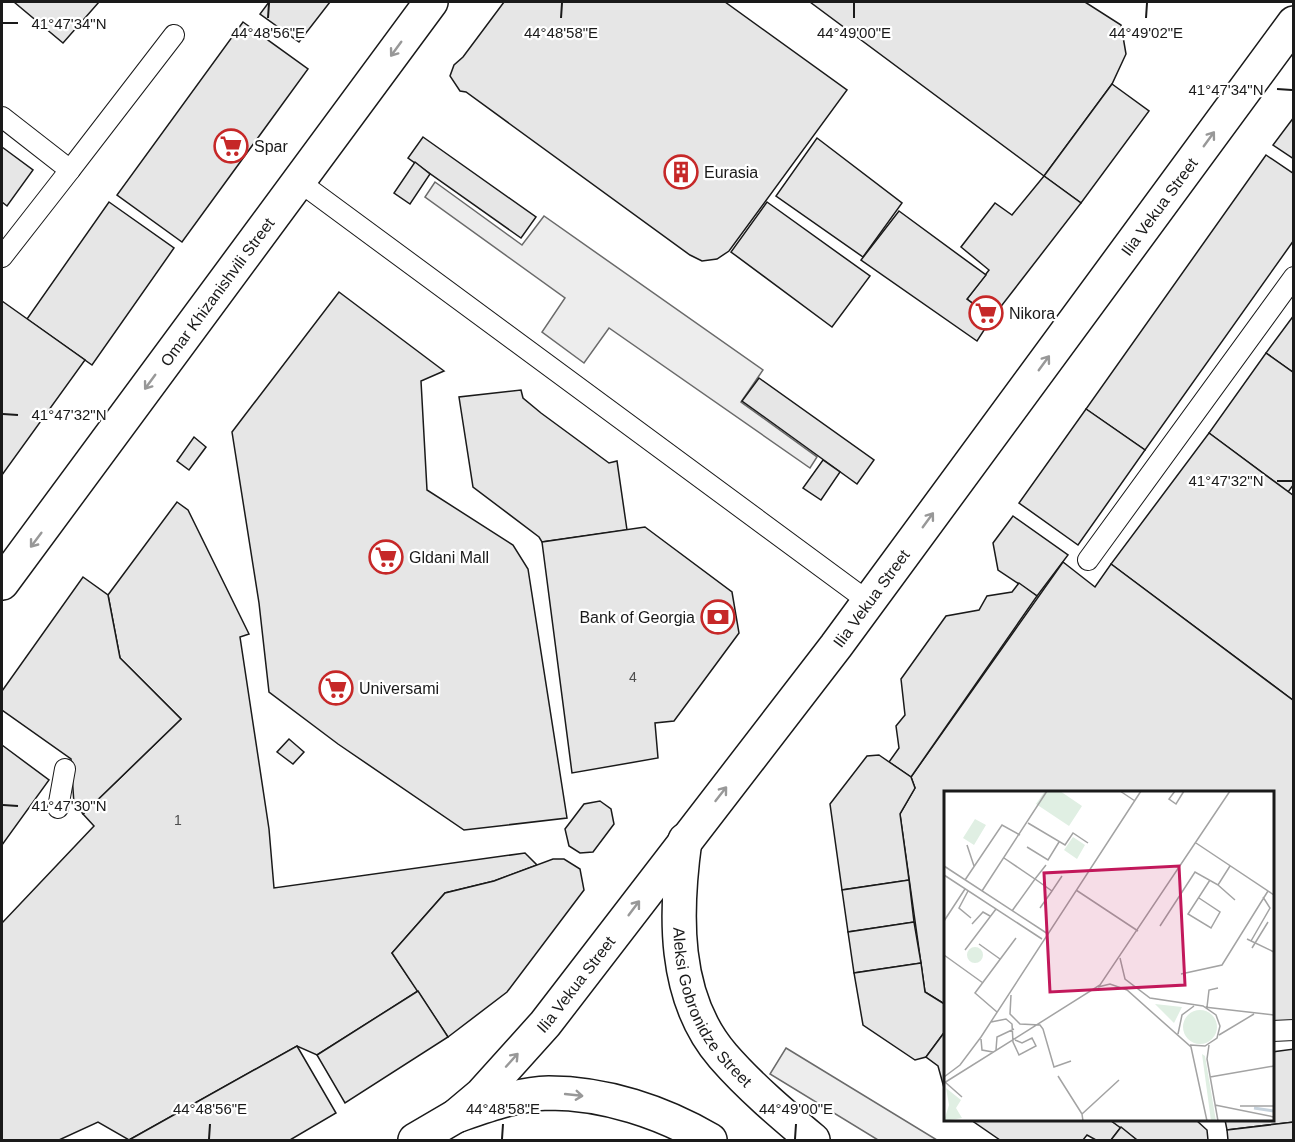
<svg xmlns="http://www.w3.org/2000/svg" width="1295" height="1142" font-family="Helvetica,sans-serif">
	<rect width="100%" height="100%" fill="#fff"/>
	<!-- parking -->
	<g fill="#ededed" stroke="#6a6a6a" stroke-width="1.5">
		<path d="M435,182l87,63 22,-29 219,154 -22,32 76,55 -7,11 -201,-140 -25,35 -42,-31 23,-34 -140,-101z"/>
		<path d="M786,1048l151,92h-59l-108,-66z"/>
	</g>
	<!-- building -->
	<g fill="#e6e6e6" stroke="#1a1a1a" stroke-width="1.5">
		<path d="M14,2h85l-36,41z"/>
		<path d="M269,2h61l-31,40 -39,-28z"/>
		<path d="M504,2h221l122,88 -118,161 -12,8 -15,2 -12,-6 -224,-163 -6,-1 -10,-15 4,-11 9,-8z"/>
		<path d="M810,2h275l36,23 5,29 -14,30 -68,92z"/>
		<path d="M243,22l65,47 -126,173 -65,-47z"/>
		<path d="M1112,84l37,27 -68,92 -37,-27z"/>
		<path d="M1294,117v42l-21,-14z"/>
		<path d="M423,137l113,80 -15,21 -113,-80z"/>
		<path d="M817,138l85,65 -39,54 -87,-61z"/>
		<path d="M2,147l31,23 -26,36 -5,-4z"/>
		<path d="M1266,155l28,19v66l-149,210 -59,-41z"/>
		<path d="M415,162l15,12 -20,30 -16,-11z"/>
		<path d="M1044,176l37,27 -89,115 -25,-19 22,-29 -28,-23 34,-44 17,12z"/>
		<path d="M109,202l65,46 -82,117 -65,-46z"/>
		<path d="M767,202l103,74 -38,51 -101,-75z"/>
		<path d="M899,211l87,64 -19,24 25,19 -15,23 -116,-81z"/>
		<path d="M339,292l105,79 -23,10 6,109 86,55 15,24 39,249 -103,12 -126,-86 -69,-52 -10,-89 -27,-171z"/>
		<path d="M2,301l83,59 -83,115z"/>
		<path d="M1294,315v58l-28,-20z"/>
		<path d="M1266,353l28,20v111l-6,8 -79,-59z"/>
		<path d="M759,378l115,82 -17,24 -115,-83z"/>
		<path d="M521,390l2,8 18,15 68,50 8,-2 10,69 -85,12 -3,-5 -66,-50 -14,-90z"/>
		<path d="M1086,409l59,41 -67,95 -59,-42z"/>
		<path d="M1209,433l85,63v205l-183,-137z"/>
		<path d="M194,437l12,10 -17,23 -12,-9z"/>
		<path d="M823,460l17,12 -19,28 -18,-12z"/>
		<path d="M177,502l11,8 61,124 -9,3 29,192 5,59 251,-35 12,12 -43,16 -49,12 -53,60 26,38 -101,64 -20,-9 -168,94 -31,-18 -39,18h-57v-217l92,-97 -11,-12 98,-95 -61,-61 -12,-63z"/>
		<path d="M1013,516l55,39 -31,41 -39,-26 -5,-27z"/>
		<path d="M645,527l87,65 7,41 -65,88 -19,2 3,35 -86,15 -30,-231z"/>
		<path d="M1063,562l32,25 16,-23 183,137v322l-22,1v-232h-326v213l-21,-13 -25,-178 15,-26 -4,-11z"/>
		<path d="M83,577l25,18 12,63 61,61 -98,95 -9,-10 -3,-45 -69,-49v-19z"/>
		<path d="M1019,583l18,13 -126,181 -22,-15 10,-14 -3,-22 9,-11 -4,-36 45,-63 33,-6 8,-14 25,-4z"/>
		<path d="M289,739l15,13 -11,12 -16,-12z"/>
		<path d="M2,745l47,35 -47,65z"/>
		<path d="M879,755l32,22 4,11 -15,26 9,66 -67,10 -12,-86 37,-48z"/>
		<path d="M600,801l11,8 3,15 -21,28 -13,1 -11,-7 -4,-17 19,-25z"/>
		<path d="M553,859h11l16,10 4,21 -77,102 -59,45 -56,-84 53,-60 49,-12z"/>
		<path d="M909,880l5,42 -66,10 -6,-42z"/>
		<path d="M914,922l7,41 -67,10 -6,-41z"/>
		<path d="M921,963l4,29 21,13v25l-20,27 -11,3 -52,-35 -9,-52z"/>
		<path d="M418,991l30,46 -103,66 -28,-48z"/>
		<path d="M946,1030v65l-8,-29 -12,-9z"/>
		<path d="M297,1046l39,67 -46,27h-161z"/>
		<path d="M1294,1049v73l-67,8 -2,-10h47v-68z"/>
		<path d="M971,1120h139l11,7 -10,13h-15l-9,-5 -4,5h-83z"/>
		<path d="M1110,1120h86l11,10 1,10h-71z"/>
		<path d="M1294,1122v18h-66l-1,-10z"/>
		<path d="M1121,1127l16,13h-26z"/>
	</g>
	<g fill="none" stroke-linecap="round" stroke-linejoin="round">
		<defs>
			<g id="lane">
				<path d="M2,117l68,53 104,-135"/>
				<path d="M297,180l572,422"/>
				<path d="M2,257l68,-87"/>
				<path d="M1088,560l206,-283"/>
				<path d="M58,808l7,-39"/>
				<path d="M1272,1031l22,-1"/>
			</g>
			<g id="secondary">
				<path id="s1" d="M685,840c-10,72 -13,157 38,216 27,31 59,58 90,84"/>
				<path d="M456,1116c29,-10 61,-22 93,-23 56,0 113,19 161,47"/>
			</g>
			<g id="primary">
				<path id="s2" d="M2,583l429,-581"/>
				<path id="s3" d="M415,1140l41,-24 25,-21 64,-71 291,-378 458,-623"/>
			</g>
		</defs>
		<!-- lane casing -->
		<use href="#lane" stroke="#1a1a1a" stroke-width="22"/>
		<!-- secondary casing -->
		<use href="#secondary" stroke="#1a1a1a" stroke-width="36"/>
		<!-- primary casing -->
		<use href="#primary" stroke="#1a1a1a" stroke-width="36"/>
		<!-- lane -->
		<use href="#lane" stroke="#fff" stroke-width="20"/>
		<!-- secondary -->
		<use href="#secondary" stroke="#fff" stroke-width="33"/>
		<!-- primary -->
		<use href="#primary" stroke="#fff" stroke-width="33"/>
	</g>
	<!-- one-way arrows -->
	<defs><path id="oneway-shaft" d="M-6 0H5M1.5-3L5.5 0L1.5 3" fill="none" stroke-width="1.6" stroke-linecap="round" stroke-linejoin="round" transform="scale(1.5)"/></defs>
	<g stroke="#989898">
		<use href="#oneway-shaft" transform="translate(396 49) rotate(126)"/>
		<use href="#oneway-shaft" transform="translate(1209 139) rotate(-54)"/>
		<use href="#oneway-shaft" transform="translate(1044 363) rotate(-54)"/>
		<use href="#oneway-shaft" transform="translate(150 382) rotate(126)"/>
		<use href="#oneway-shaft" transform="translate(928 520) rotate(-54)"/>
		<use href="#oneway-shaft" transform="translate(36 540) rotate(127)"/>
		<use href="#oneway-shaft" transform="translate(721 794) rotate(-52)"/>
		<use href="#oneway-shaft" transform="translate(634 908) rotate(-53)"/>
		<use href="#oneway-shaft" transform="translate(512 1060) rotate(-48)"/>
		<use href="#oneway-shaft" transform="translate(574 1095) rotate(6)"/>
	</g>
	<!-- ticks -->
	<path fill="none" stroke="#1a1a1a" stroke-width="2" d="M268,18l1,-15M561,18l1,-15M854,18v-15M1146,18l1,-15M3,23h15M1277,89l15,1M3,414l15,1M1277,481h15M3,805l15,1M209,1139l1,-15M502,1139l1,-15M795,1139l1,-15"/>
	<!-- icons -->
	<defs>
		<symbol id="supermarket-ring" viewBox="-11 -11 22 22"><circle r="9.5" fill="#fff" stroke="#c62828" stroke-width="1.5"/><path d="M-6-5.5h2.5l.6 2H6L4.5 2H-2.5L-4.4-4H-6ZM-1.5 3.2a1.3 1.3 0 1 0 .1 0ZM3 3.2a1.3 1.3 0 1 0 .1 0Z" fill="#c62828"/></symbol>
		<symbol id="building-ring" viewBox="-11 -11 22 22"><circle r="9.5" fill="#fff" stroke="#c62828" stroke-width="1.5"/><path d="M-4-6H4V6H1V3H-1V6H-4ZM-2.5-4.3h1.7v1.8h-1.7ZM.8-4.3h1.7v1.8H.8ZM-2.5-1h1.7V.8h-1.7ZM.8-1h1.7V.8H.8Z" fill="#c62828"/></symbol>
		<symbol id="bank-ring" viewBox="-11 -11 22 22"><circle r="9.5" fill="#fff" stroke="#c62828" stroke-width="1.5"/><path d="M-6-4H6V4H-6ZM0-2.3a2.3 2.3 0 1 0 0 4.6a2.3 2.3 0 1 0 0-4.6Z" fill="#c62828"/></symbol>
	</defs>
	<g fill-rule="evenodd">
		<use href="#supermarket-ring" x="212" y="127" width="38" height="38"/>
		<use href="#building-ring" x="662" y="153" width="38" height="38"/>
		<use href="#supermarket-ring" x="967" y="294" width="38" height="38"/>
		<use href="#supermarket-ring" x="367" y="538" width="38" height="38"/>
		<use href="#bank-ring" x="699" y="598" width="38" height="38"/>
		<use href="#supermarket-ring" x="317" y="669" width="38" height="38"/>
	</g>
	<g text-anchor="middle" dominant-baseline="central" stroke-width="4.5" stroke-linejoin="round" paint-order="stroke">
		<!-- number labels -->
		<g font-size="14" fill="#4d4d4d">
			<text x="633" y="677">4</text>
			<text x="178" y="820">1</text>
		</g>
		<!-- poi labels -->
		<g font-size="16" fill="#1a1a1a" stroke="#fff" text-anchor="start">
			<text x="254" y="146">Spar</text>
			<text x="704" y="172">Eurasia</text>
			<text x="1009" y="313">Nikora</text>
			<text x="409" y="557">Gldani Mall</text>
			<text x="695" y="617" text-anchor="end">Bank of Georgia</text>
			<text x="359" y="688">Universami</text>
		</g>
		<!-- street labels -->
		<g font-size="16" fill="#1a1a1a" stroke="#fff">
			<text stroke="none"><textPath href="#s3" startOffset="1198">Ilia Vekua Street</textPath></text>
			<text stroke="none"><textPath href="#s2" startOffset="362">Omar Khizanishvili Street</textPath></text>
			<text stroke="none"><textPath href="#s3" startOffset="712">Ilia Vekua Street</textPath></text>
			<text stroke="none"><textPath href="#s3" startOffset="226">Ilia Vekua Street</textPath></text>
			<text stroke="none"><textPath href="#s1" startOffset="176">Aleksi Gobronidze Street</textPath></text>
		</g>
	</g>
	<!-- overview -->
	<g transform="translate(944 791)">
		<rect width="330" height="330" fill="#fff"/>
		<path d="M101,0h15l22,15 -13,20 -33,-22zM31,28l11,6 -12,20 -11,-7zM129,46l12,8 -8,14 -13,-9zM23 164a8 8 0 1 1 16 0a8 8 0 1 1-16 0ZM211,213l27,3 -8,16zM239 236a17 17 0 1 1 34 0a17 17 0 1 1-34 0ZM258,263l3,2 11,65h-5zM2,297l15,12 -5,8 6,10 -18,3 5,-16z" fill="#e0efe3"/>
		<path fill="none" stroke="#c6d2dc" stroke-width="3" d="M310,317l20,3"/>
		<path fill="none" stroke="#a3a3a3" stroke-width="1.5" d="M176,0l15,10M231,0l-6,8 7,5 8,-13M84,32l37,22 8,-12 15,10M252,52l78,52M23,54l7,21M83,56l21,13 11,-18M60,67l31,21 11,-14M0,75l104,68M0,84l98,64M21,89l37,-55 18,10M274,94l17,15M132,99l62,41M24,100l-9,17 12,10M38,100l65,-100M255,107l21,14 -9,16 -23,-14 22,-34M96,117l12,-17M68,120l23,-32 17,12 10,-15M0,130l21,-32M28,133l11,-12 7,4M216,135l35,-54 23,13 12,-19M303,148l27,13M307,150l19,-33 -7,-11M35,153l21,15M308,157l16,-26M21,159l31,-41M0,164l39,28M176,167l5,21 25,19 53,8 13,9 4,11 -3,12 -12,8 -15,-1M237,183l41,-9 46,-74M154,196l12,-3 17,6 64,57 16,74M67,204l-1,19 10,10 20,1 3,4 11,38 17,-6M260,216l70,8M263,216l2,-17 9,-2M53,221l-22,-19 41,-55M47,231l15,-3 6,5 1,18 6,13 17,-9 -4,-8 -10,5 -7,-3M234,243l4,-19 12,-9M275,244l35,-21M37,248l1,11 11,2M265,254l-2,14 11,62M52,259l1,-13 17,-8M114,285l24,38M0,286l16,-12 21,-28 160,-246M266,286l64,-11M1,291l17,15M0,292l156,-98 130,-194M271,314l59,12M296,315h34M139,330l-1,-7 37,-34"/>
		<path fill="#c2185b" fill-opacity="0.15" stroke="#c2185b" stroke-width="3" d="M235,75l6,119 -135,7 -6,-119z"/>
		<rect width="330" height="330" fill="none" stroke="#1a1a1a" stroke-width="3"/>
	</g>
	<g font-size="15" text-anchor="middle" fill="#1a1a1a" stroke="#fff" stroke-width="4.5" stroke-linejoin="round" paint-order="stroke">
		<text x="69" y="29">41°47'34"N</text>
		<text x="854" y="38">44°49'00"E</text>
		<text x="1146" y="38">44°49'02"E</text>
		<text x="268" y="38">44°48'56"E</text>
		<text x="561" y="38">44°48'58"E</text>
		<text x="1226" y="95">41°47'34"N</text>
		<text x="69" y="420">41°47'32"N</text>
		<text x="1226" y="486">41°47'32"N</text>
		<text x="69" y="811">41°47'30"N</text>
		<text x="210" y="1114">44°48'56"E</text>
		<text x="503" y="1114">44°48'58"E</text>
		<text x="796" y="1114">44°49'00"E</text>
	</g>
	<!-- border -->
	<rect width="1295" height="1142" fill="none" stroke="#1a1a1a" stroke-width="6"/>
</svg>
